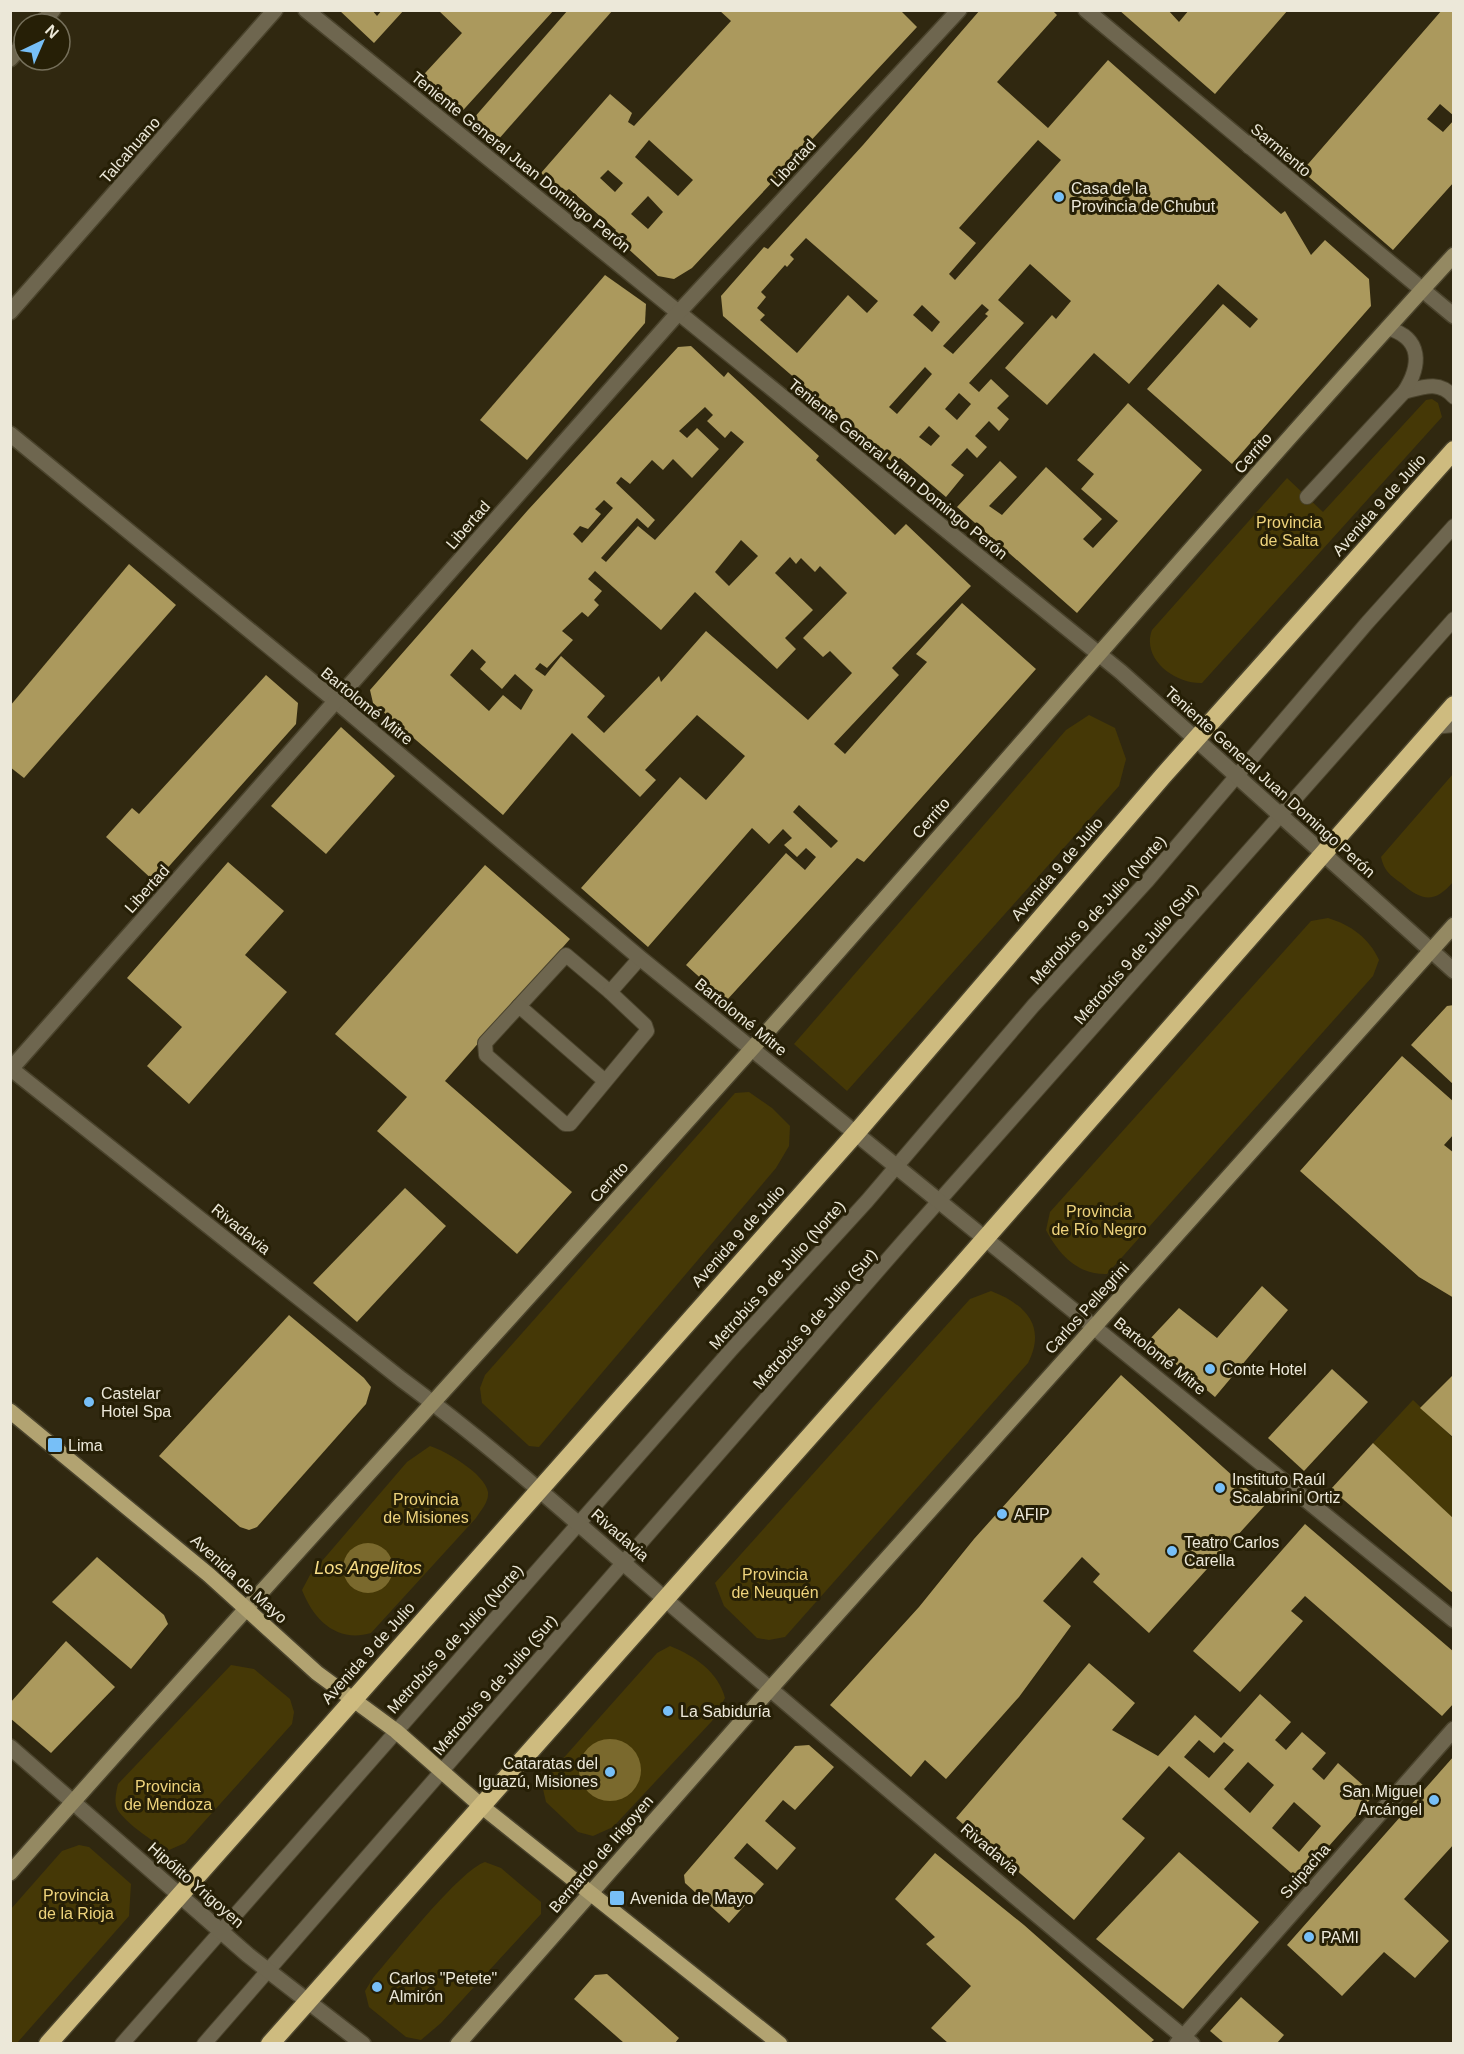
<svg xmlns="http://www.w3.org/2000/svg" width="1464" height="2054" font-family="Arial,sans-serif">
	<rect width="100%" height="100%" fill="#302810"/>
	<!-- green -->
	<g fill="#453806">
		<path d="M1432,399l6,4 4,14 -240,266c-27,1 -61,-24 -50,-53l135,-152 36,34 103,-112z"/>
		<path d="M1089,715l26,13 11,31 -7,27 -272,305 -53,-47 272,-314z"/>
		<path d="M1453,774v108c-19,22 -31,19 -52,1 -11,-8 -17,-12 -20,-26z"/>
		<path d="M1328,918c23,7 41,20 51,42l-6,16 -266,298c-29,1 -48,-19 -61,-44l4,-18 261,-291z"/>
		<path d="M749,1092l23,16 18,18 -1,20 -13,22 -237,279 -10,-1 -47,-43 -2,-15 5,-13 250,-282z"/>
		<path d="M991,1291c34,13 56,35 37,72l-243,274 -16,3 -12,-2 -33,-32 -9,-23 255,-284z"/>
		<path d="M1413,1400l40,38v81l-80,-76z"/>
		<path d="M430,1446c16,5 55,28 58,46 1,10 -7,18 -12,26l-105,115c-33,10 -57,-12 -69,-43l8,-15 97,-113z"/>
		<path d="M670,1646c25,10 48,26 55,52l-13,23 -99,106 -20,9 -15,-4 -32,-30 -3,-13 9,-18 105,-118z"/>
		<path d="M231,1665l23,4 36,30 4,13 -2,12 -107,119 -16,7c-15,-7 -40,-25 -50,-38 -6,-8 -3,-19 -1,-28z"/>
		<path d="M79,1845l10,2 42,37 -2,32 -112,127h-6v-134l51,-58z"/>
		<path d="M485,1862l16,6 40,34v12l-100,109 -20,17 -15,-3 -37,-30 -4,-16 8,-13c21,-24 87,-108 112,-116z"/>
	</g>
	<!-- water -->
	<g fill="#7a692d">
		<circle cx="368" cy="1568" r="25"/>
		<circle cx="610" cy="1770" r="31"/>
	</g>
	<!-- building -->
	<g fill="#ab995d" fill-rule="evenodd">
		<path d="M339,10h33l5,6 5,-6h22l-30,33z"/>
		<path d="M438,10h116l-98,108 -41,-34 47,-51z"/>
		<path d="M568,10h45l-116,131 -24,-22z"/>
		<path d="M719,10h181l17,17 -225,241 -18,11 -16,-3 -46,-42 4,-4 -47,-41 -6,4 -22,-20 69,-79 22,19 -4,9 6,4 97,-105zM649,140l44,40 -15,16 -43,-39zM608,170l15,13 -8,9 -15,-14zM648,196l15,16 -15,17 -17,-15z"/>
		<path d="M980,10h72l5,5 -60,67 51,46 60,-68 173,154 4,-3 26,44 14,-15 44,39 2,27 -139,158 -85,-75 76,-85 27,24 8,-9 -40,-35 -89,100 -35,-31 -47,52 -42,-37 47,-53 4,4 15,-18 -41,-37 -32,36 26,23 -55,60 10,9 12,-13 18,17 -12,12 12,11 -10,12 -10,-10 -14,15 12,11 -10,11 -10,-10 -16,17 13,10 -18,22 -46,-39 -6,6 -171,-148 -2,-20 43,-49 4,2 95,-104zM1038,140l23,20 -106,120 -6,-6 27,-31 -17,-15zM806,238l72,63 -11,12 -19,-18 -51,58 -37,-33 5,-5 -8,-7 9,-11 -5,-5 24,-27 2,2 7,-8 -4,-4zM982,304l7,6 -4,4 3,2 -35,38 -10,-8zM922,305l18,17 -8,10 -19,-17zM925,367l7,7 -35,40 -8,-7zM959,393l12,11 -14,16 -12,-11zM929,426l11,10 -9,10 -12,-9z"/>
		<path d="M1119,10h49l11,12 10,-12h99l-73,84z"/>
		<path d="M1442,10h12v106l-14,-12 -13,15 16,13 11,-12v62l-61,68 -91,-79z"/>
		<path d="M605,275l41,29 -1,19 -118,137 -47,-40z"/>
		<path d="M691,346l33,31 4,-5 91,84 -3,4 79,75 11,-11 65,62 -79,82 7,7 -65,69 11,10 82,-92 -11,-8 46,-51 74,66 -172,193 -7,-4 -131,143 -40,-36 100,-112 19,17 11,-13 -10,-9 -9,9 -13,-12 8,-7 -9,-9 -14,15 -17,-16 -104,119 -67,-59 99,-111 26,23 39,-44 -48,-41 -52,55 11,10 -16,17 -68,-64 -69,82 -130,-112 -3,-13 158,-180 150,-163zM705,407l8,8 -6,6 18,17 6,-7 13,11 -89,98 -17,-14 -32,36 -5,-4 36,-40 11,10 7,-8 -39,-37 5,-6 9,7 22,-24 11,10 10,-11 19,19 27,-29 -22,-21 -10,10 -8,-7zM604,500l9,8 -31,35 -9,-9 7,-8 8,3 13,-15 -6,-5zM741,540l17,16 -29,30 -14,-14zM790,557l6,7 5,-6 14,14 5,-6 27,27 -44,45 20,19 7,-6 22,22 -44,47 -102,-89 -45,51 -2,-6 -55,57 -17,-16 18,-21 -44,-40 -16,20 -10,-7 5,-6 7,5 26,-28 -11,-9 20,-19 6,5 11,-12 -5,-5 8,-9 -14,-12 7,-8 66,59 34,-38 82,77 19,-20 -11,-11 28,-28 -38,-37zM472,649l14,13 -6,7 22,20 13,-15 18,16 -12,20 -18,-15 -14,16 -39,-36zM799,805l39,36 -7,7 -38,-36z"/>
		<path d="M1128,403l74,67 -125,143 -120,-106 43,-46 17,16 -28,29 13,9 44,-48 56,52 -19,20 10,9 25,-27 -37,-32 13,-15 -17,-14z"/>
		<path d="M129,564l47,41 -152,173 -14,-11v-61z"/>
		<path d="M266,675l32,28 -2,21 -141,158 -49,-45 26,-29 7,6z"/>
		<path d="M341,727l54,49 -69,78 -55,-48z"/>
		<path d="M228,862l56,49 -39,44 42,37 -98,112 -42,-38 35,-39 -55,-49z"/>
		<path d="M485,865l85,74 -125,142 127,111 -55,62 -140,-123 30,-34 -72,-63z"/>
		<path d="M1454,1005v80l-43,-40 36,-39z"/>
		<path d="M1402,1056l52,46v32l-10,11 10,8v145l-35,-21 -119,-106z"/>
		<path d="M405,1188l41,38 -89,96 -44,-39z"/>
		<path d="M1262,1286l26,24 -73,87 -67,-56 31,-33 38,30z"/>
		<path d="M289,1315l75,63 7,9 -5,17 -109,123 -8,3 -9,-3 -81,-71z"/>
		<path d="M1332,1369l36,33 -64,69 -36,-33z"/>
		<path d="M1454,1374v64l-34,-30z"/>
		<path d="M1121,1375l144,130 -116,128 -56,-51 7,-8 -18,-17 -39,44 28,25 -52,71 -73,82 -21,-19 -14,17 -81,-72 89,-98 55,-68z"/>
		<path d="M1373,1443l81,76v75l-123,-105z"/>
		<path d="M1305,1524l149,128v51l-12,13 -137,-120 -14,15 12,10 -63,71 -47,-41z"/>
		<path d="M97,1557l67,58 4,9 -37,45 -79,-67z"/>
		<path d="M66,1641l49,46 -64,66 -41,-35v-15z"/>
		<path d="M1089,1663l46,40 -23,27 46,26 37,-41 26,23 39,-44 31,28 -16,18 11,10 16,-18 24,21 -14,16 12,11 14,-17 36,32 -75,85 -130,-114 -47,53 23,19 -71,82 -118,-102zM1199,1740l15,13 10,-11 10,8 -25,28 -25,-21zM1248,1762l26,23 -24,28 -26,-24zM1294,1802l27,24 -22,26 -27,-24z"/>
		<path d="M809,1745l25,22 -39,43 -12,-10 -18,21 31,27 -19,22 -30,-27 -13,15 30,26 -35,39 -44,-40 -1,-8 111,-129z"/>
		<path d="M1454,1756v88l-50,55 45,42 -34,37 -31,-26 -42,44 -55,-51z"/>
		<path d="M1179,1852l80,70 -76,87 -87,-70z"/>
		<path d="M935,1853l89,72 130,115 -4,3h-202l-17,-15 40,-42 -45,-42 9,-7 -40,-38z"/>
		<path d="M607,1974l72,64 -4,5h-51l-50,-44 21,-24z"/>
		<path d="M1241,1997l43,38 -7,8h-53l-14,-12z"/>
	</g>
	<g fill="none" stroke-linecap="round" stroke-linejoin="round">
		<defs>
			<g id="lane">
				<path d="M1249,147l11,-13"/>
				<path d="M1404,392c19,-5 35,-12 50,5"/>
				<path d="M1307,497l97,-105c17,-26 19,-54 -17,-64"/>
				<path d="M1434,727l20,-2"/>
				<path d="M519,1006l47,-51 44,37"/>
				<path d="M605,1081l-86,-75 -34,37 1,12 79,69h5l77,-93 -2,-6 -35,-33 30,-34"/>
				<path d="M122,2044l609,-694 136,-149 166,-195 115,-126 219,-257 87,-97"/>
				<path d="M204,2044l704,-808 546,-617"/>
			</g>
			<g id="street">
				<path d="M306,10l815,662 333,299"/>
				<path d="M1086,10l368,306"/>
				<path d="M41,24l12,-14"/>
				<path d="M10,59l14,-16"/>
				<path d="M10,312l265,-302"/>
				<path d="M10,434l327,268 303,256 814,662"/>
				<path d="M10,1068l391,311c103,76 197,163 294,246 165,141 330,281 497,419"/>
				<path d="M10,1070l669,-758 280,-302"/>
				<path d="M10,1747l238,208 115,89"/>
				<path d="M1177,2044l277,-315"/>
			</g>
			<g id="secondary">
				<path d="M10,1873c255,-289 517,-571 773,-859 224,-252 443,-510 671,-759"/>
				<path d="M458,2044l313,-356 683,-763"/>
			</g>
			<path id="primary" d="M10,1411l199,164 108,98 79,58 84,74 300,239"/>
			<g id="highway">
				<path d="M48,2044l808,-911 307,-357 291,-326"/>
				<path d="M270,2044l684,-770 500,-569"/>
			</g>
		</defs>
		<!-- lane casing -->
		<use href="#lane" stroke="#4a432c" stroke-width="16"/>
		<!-- street casing -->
		<use href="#street" stroke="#4a432c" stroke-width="18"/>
		<!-- secondary casing -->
		<use href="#secondary" stroke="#4a432c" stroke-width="18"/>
		<!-- primary casing -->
		<use href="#primary" stroke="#4a432c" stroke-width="18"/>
		<!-- highway casing -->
		<use href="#highway" stroke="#4a432c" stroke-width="21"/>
		<!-- lane -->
		<use href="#lane" stroke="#6e664f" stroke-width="14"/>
		<!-- street -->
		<use href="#street" stroke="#6e664f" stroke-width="15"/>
		<!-- secondary -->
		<use href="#secondary" stroke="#948962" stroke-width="15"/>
		<!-- primary -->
		<use href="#primary" stroke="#b2a371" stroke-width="15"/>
		<!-- highway -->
		<use href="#highway" stroke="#cebb7f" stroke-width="18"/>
	</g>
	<!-- markers -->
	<g fill="#77bff7" stroke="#261f06" stroke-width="2">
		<circle cx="1059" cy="197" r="6"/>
		<circle cx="1210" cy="1369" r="6"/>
		<circle cx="89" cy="1402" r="6"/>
		<rect x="47" y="1437" width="16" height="16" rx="3"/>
		<circle cx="1220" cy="1488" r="6"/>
		<circle cx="1002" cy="1514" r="6"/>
		<circle cx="1172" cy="1551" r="6"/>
		<circle cx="668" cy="1711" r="6"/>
		<circle cx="610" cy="1772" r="6"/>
		<circle cx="1434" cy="1800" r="6"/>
		<rect x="609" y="1890" width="16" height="16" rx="3"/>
		<circle cx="1309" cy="1937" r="6"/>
		<circle cx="377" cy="1987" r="6"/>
	</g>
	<g text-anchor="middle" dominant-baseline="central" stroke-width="6" stroke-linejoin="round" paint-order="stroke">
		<!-- street labels -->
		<g font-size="16" fill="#ece8d9" stroke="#261f06">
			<text transform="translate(130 150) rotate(-49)">Talcahuano</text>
			<text transform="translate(1281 150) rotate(40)">Sarmiento</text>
			<text transform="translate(521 162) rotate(39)">Teniente General Juan Domingo Perón</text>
			<text transform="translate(793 163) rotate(-47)">Libertad</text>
			<text transform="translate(1253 453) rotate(-49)">Cerrito</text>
			<text transform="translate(898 469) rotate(39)">Teniente General Juan Domingo Perón</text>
			<text transform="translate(1379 505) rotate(-48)">Avenida 9 de Julio</text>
			<text transform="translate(468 525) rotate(-49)">Libertad</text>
			<text transform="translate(367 706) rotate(39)">Bartolomé Mitre</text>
			<text transform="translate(1270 782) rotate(42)">Teniente General Juan Domingo Perón</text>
			<text transform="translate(931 818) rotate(-49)">Cerrito</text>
			<text transform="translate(1057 869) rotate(-49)">Avenida 9 de Julio</text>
			<text transform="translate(147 889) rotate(-48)">Libertad</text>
			<text transform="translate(1098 910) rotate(-48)">Metrobús 9 de Julio (Norte)</text>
			<text transform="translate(1136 954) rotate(-49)">Metrobús 9 de Julio (Sur)</text>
			<text transform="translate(741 1017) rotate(39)">Bartolomé Mitre</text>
			<text transform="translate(609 1182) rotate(-48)">Cerrito</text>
			<text transform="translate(241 1229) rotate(39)">Rivadavia</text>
			<text transform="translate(738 1236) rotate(-48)">Avenida 9 de Julio</text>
			<text transform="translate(777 1275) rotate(-48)">Metrobús 9 de Julio (Norte)</text>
			<text transform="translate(1087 1308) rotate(-48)">Carlos Pellegrini</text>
			<text transform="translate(815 1319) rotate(-49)">Metrobús 9 de Julio (Sur)</text>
			<text transform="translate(1160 1356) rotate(39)">Bartolomé Mitre</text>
			<text transform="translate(620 1535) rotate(41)">Rivadavia</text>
			<text transform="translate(239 1579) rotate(42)">Avenida de Mayo</text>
			<text transform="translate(455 1639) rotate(-48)">Metrobús 9 de Julio (Norte)</text>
			<text transform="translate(368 1653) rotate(-48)">Avenida 9 de Julio</text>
			<text transform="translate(495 1685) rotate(-49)">Metrobús 9 de Julio (Sur)</text>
			<text transform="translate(990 1849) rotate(40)">Rivadavia</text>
			<text transform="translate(601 1854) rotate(-49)">Bernardo de Irigoyen</text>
			<text transform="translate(1305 1871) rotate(-49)">Suipacha</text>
			<text transform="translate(196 1885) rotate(41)">Hipólito Yrigoyen</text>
		</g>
		<!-- poi labels -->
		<g font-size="16" fill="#ece8d9" stroke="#261f06" text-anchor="start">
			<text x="1071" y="188">Casa de la<tspan x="1071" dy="18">Provincia de Chubut</tspan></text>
			<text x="1222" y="1369">Conte Hotel</text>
			<text x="101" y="1393">Castelar<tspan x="101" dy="18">Hotel Spa</tspan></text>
			<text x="68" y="1445">Lima</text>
			<text x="1232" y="1479">Instituto Raúl<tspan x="1232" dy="18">Scalabrini Ortiz</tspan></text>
			<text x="1014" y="1514">AFIP</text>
			<text x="1184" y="1542">Teatro Carlos<tspan x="1184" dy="18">Carella</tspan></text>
			<text x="680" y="1711">La Sabiduría</text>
			<text x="598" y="1763" text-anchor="end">Cataratas del<tspan x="598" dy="18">Iguazú, Misiones</tspan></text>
			<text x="1422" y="1791" text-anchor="end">San Miguel<tspan x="1422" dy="18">Arcángel</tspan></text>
			<text x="630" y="1898">Avenida de Mayo</text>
			<text x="1321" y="1937">PAMI</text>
			<text x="389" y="1978">Carlos "Petete"<tspan x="389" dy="18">Almirón</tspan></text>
		</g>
		<!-- park labels -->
		<g font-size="16" fill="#eed37c" stroke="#261f06">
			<text x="1289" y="522">Provincia<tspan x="1289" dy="18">de Salta</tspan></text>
			<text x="1099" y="1211">Provincia<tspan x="1099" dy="18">de Río Negro</tspan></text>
			<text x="426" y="1499">Provincia<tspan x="426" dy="18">de Misiones</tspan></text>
			<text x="775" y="1574">Provincia<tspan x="775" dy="18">de Neuquén</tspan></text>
			<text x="168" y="1786">Provincia<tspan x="168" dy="18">de Mendoza</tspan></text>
			<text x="76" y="1895">Provincia<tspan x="76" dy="18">de la Rioja</tspan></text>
		</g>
		<!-- water labels -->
		<g font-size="18" font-style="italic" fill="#f8dd86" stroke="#261f06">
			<text x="368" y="1568">Los Angelitos</text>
		</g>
	</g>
	<!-- border -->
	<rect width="1464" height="2054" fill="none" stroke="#ece8d9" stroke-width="24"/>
	<!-- north arrow -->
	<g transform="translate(42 42) rotate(44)"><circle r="28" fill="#261f06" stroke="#756f5a" stroke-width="1.5"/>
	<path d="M0-4.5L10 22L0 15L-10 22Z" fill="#77bff7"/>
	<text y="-9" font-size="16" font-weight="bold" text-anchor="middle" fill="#ece8d9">N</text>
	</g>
</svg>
